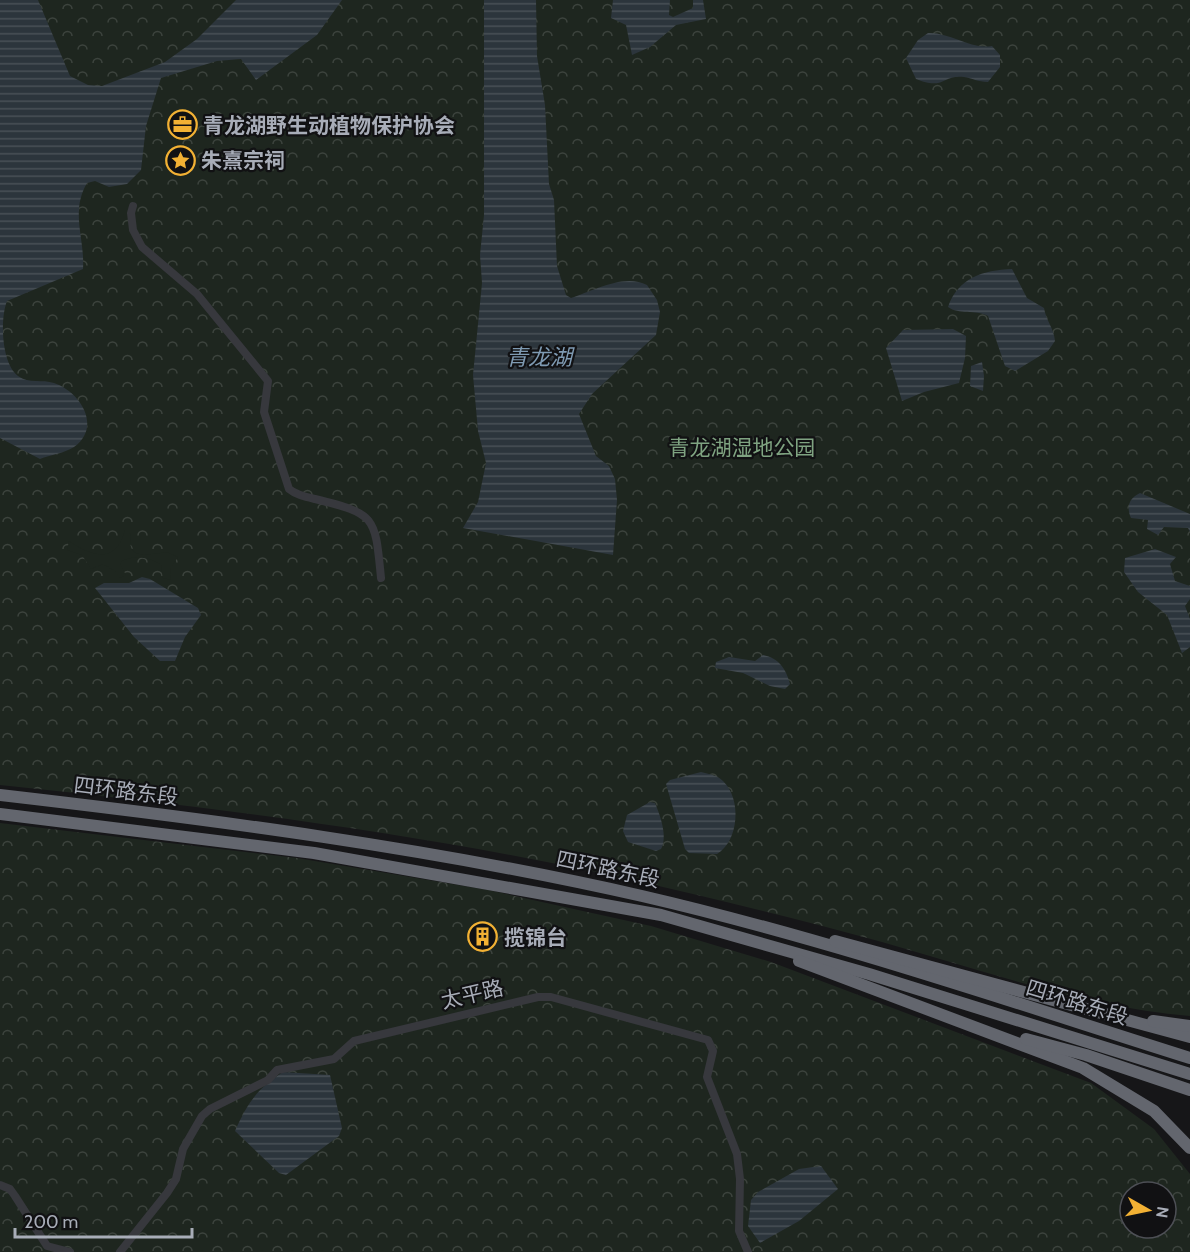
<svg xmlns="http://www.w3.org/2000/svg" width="1190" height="1252" font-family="Cabin,'Noto Sans SC',sans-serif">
	<defs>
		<pattern id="park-crowns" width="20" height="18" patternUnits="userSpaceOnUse" patternTransform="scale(1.5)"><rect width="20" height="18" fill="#1e261f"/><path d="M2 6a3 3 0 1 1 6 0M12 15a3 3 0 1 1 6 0" fill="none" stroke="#3c433d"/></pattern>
		<pattern id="water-rules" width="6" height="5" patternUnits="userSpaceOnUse" patternTransform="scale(1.5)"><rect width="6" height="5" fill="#2c353c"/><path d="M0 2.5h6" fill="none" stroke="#485056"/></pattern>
	</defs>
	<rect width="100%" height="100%" fill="#161618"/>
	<!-- park -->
	<g fill="url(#park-crowns)" fill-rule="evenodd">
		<path d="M0,0h1190v1016c-106,-9 -205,-45 -308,-74 -62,-17 -126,-33 -189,-48 -227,-55 -461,-85 -693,-109z"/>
		<path d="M0,823l297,35 191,32 163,36 120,36 320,121 63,46 36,45v78h-1190zM1130,1192h36v36h-36z"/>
	</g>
	<!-- pitch -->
	<path fill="#1e261f" d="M125,530l6,4c-6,31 23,17 38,19 3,1 6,3 9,4l-8,12 1,11 -8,-2 -2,-13c-10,-8 -28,-10 -39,-4l-2,3 6,11 -6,3 -5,-7 -12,-7 -12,5 -9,-14 -15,-5 2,-9c22,15 47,24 56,-11z"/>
	<!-- water -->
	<g fill="url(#water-rules)">
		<path d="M0,0h38l32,76 18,9 14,1 63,-24 32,-23 39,-39h106l-25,35 -61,45 -15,-21 -24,2 -56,17 -15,48 -5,44 -14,14 -18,3 -14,-6 -8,2c-17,29 -2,55 -4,86l-76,32c-7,17 -6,62 11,75 11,8 24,3 36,7 25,8 49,43 20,64 -9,6 -24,8 -34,12l-40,-21z"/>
		<path d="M484,0h52l1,56 8,49 4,79 5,16 3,66 9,29 5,3c22,-7 53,-25 76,-13l10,15 3,12 -4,23 -64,59 -13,20 17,42 13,10 6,13 2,21 -4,55 -150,-27 15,-26 8,-39 -8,-32 -5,-56 9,-92 -2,-28 4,-40z"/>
		<path d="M613,0h57l-1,15 4,2 20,-9v-8h10l3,19 -30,6 -26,22 -18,8 -6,-30 -15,-7z"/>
		<path d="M928,33c22,-1 43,17 64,13l8,9v12l-12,15c-10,0 -16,-4 -24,-5 -21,-3 -20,14 -48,2l-10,-21 12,-18z"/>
		<path d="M1012,269l15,29 17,10c2,13 10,20 11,33l-7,10 -33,20 -10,-5 -17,-50c-13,-7 -29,-1 -40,-9 10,-29 35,-37 64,-38z"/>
		<path d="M953,329l13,7 -1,22 -6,25 -35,9 -22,9 -16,-53 17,-18z"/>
		<path d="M982,362l2,14 -1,15 -13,-5 1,-20z"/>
		<path d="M1140,493l50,21v18l-2,-4 -24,-1 -6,8 -11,-6 1,-9 -17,-2c-5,-11 -2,-20 9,-25z"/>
		<path d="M1155,549l21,8 -6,7 5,17 15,5v13l-5,7 5,13v28l-8,6 -15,-38 -29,-23 -14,-20 1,-14z"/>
		<path d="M142,577l8,2 48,29 3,7 -16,22 -10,24h-15l-26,-24 -39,-49 9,-5h25z"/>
		<path d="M763,655c16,3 23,14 27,29l-5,5 -15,-3 -27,-13 -28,-5 1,-6 13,-5 26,4z"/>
		<path d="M701,772c8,2 16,3 22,9 19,18 16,60 -6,73l-28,-1 -4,-4 -19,-65 4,-4z"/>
		<path d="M650,802l5,1c5,12 13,34 6,46l-5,2 -28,-9 -5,-11 4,-16z"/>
		<path d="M283,1072l47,3 12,53 -3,8 -53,39 -7,-2 -44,-42c13,-29 22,-42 48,-59z"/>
		<path d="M821,1166l17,23 -39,32 -39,22 -12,-17 3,-26 7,-8 41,-23z"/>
	</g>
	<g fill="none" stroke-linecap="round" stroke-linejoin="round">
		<!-- minor -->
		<g stroke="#37383d" stroke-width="8">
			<path d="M133,206l-2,7 2,17 9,17 55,47 71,87 -4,31 25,77c7,6 17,8 26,10 61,15 60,17 66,79"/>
			<path d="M0,1185l10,4 5,7 32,50 23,6"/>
			<path d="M120,1252l47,-59 9,-14 7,-30 19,-33 8,-7 58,-29 9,-10 57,-11 20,-18 184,-44h13l157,43 5,11 -6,26 30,77 3,25 -1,52 9,21"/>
		</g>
		<!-- highway -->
		<g stroke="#63666e" stroke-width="12">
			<path d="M0,795c216,25 431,53 642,101 186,43 367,105 548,162"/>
			<path d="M0,814l314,39 347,62 208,59 321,100"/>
			<path d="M835,941l355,96"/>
			<path d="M799,961l284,107 71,43 36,37"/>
			<path d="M1153,1021l37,5"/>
			<path d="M1026,1039l60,16 104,35"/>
		</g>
	</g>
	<!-- icons -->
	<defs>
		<symbol id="office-ring" viewBox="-11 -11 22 22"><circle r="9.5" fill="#111113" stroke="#f2b134" stroke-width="1.5"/><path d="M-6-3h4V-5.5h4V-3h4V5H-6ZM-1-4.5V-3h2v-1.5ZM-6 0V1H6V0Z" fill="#f2b134"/></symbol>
		<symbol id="sight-ring" viewBox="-11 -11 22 22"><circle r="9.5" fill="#111113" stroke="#f2b134" stroke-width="1.5"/><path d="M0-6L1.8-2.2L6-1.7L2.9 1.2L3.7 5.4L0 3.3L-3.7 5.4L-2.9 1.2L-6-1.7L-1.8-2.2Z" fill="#f2b134"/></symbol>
		<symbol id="building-ring" viewBox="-11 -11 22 22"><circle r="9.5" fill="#111113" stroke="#f2b134" stroke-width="1.5"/><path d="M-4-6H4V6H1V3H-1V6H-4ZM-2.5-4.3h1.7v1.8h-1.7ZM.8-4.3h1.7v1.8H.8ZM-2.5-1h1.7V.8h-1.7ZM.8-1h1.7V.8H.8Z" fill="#f2b134"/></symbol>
	</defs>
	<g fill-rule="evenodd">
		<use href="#office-ring" x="166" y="108" width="33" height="33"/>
		<use href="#sight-ring" x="164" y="144" width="33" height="33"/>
		<use href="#building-ring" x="466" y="920" width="33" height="33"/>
	</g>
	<g text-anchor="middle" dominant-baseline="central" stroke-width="4.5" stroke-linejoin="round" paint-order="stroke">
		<!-- poi labels -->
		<g font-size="21" font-weight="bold" fill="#a8adb8" stroke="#111113" text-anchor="start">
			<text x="203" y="125">青龙湖野生动植物保护协会</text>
			<text x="201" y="160">朱熹宗祠</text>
			<text x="504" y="937">揽锦台</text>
		</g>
		<!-- park labels -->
		<g font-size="21" fill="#7fa381" stroke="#111113">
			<text x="742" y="447">青龙湖湿地公园</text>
		</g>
		<!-- street labels -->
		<g font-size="21" fill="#a8adb8" stroke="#111113">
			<text transform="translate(126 791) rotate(7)">四环路东段</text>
			<text transform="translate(608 869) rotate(12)">四环路东段</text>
			<text transform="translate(472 994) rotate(-13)">太平路</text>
			<text transform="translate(1077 1002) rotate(17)">四环路东段</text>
		</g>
		<!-- water labels -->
		<g font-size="22" font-style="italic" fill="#7f9bb3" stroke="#111113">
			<text x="539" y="357">青龙湖</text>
		</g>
	</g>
	<!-- north arrow -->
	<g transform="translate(1148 1210) rotate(99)"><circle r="28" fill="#111113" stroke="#4d4f55" stroke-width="1.5"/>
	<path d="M0-4.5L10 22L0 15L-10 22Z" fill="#f2b134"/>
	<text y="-9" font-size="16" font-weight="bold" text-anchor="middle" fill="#a8adb8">N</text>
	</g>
	<!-- scale -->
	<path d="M15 1228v9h177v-9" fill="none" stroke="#a8adb8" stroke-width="3"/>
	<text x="24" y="1228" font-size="18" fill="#a8adb8" stroke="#111113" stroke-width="4.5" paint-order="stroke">200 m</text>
</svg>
